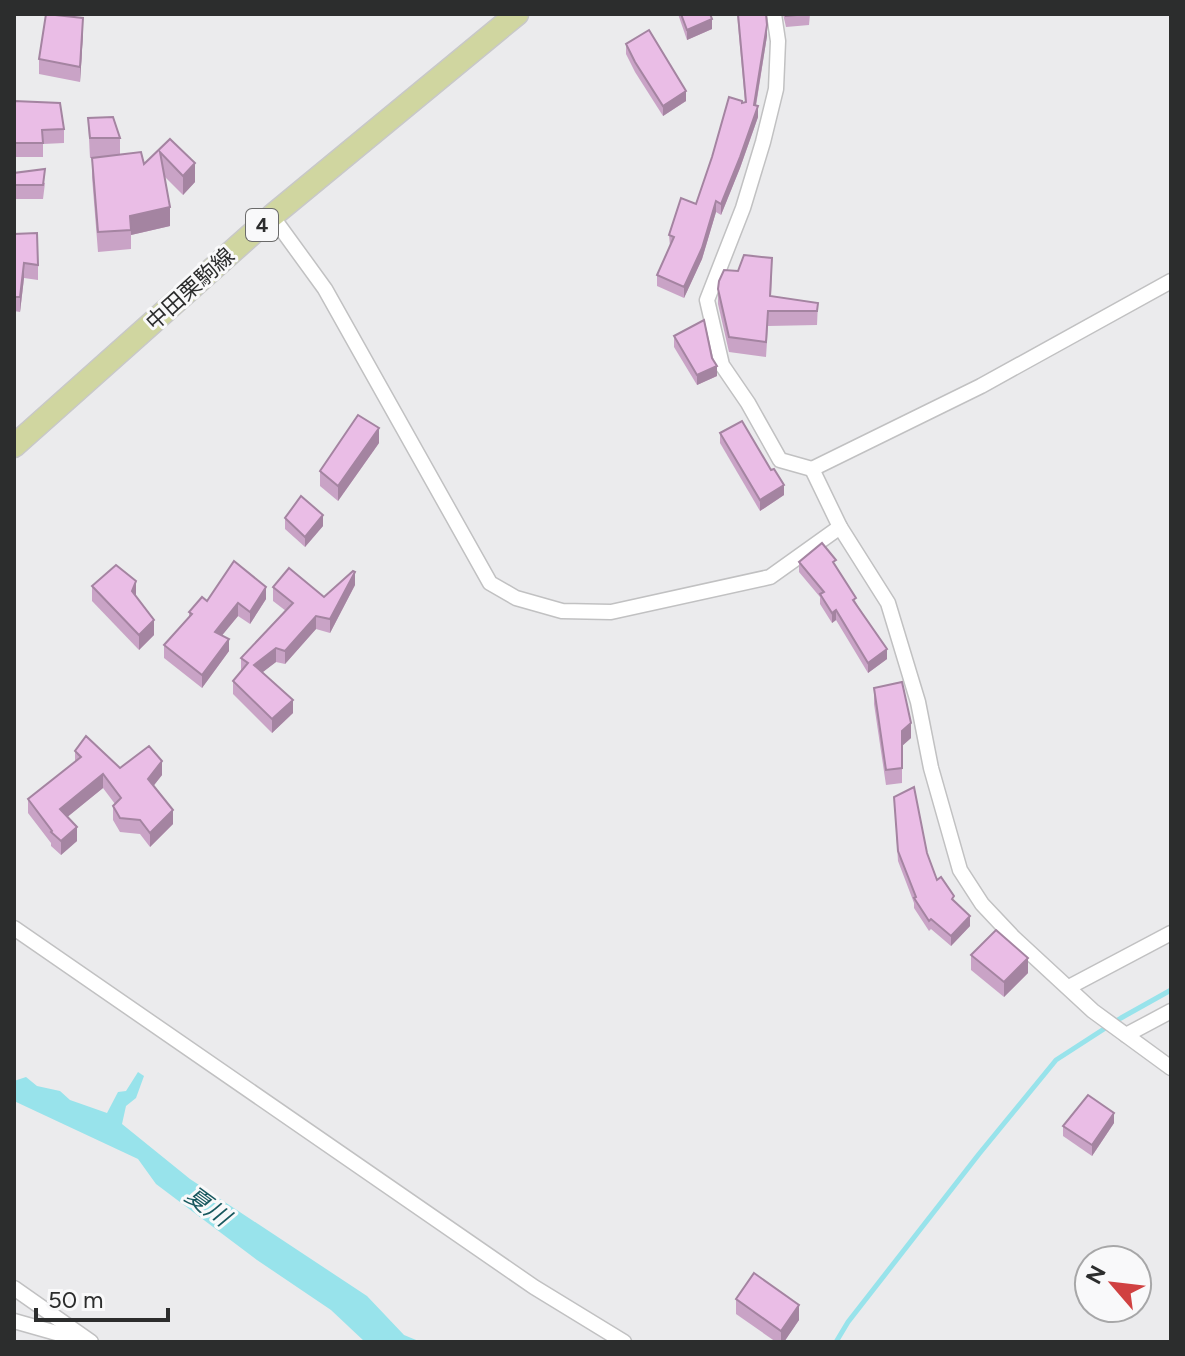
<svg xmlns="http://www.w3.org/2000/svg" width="1185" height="1356" font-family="Figtree,'Noto Sans JP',sans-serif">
	<rect width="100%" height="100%" fill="#ebebed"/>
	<!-- water -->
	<path fill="#98e3eb" d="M138,1072l6,4 -8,22 -10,8 -4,18 68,55 177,117 37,39 17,7h-56l-34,-32 -74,-50 -101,-76 -18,-25 -124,-58v-20l12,-4 11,9 23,5 10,9 37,13 11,-21 8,-1z"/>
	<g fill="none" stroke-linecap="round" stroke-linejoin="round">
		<!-- stream -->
		<path stroke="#98e3eb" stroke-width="5" d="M836,1342l12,-20 131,-168 77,-94 65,-42 50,-28"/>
		<defs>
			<g id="minor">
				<path d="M774,14l4,27 -2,48 -13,53 -20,66 -36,92 15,65 26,38 32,57 32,9 169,-83 190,-105"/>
				<path d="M272,216l53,73 165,294 26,15 46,13 49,1 159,-35 70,-50"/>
				<path d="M812,469l28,58 48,76 30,99 13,66 29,102 22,34 32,34 79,73 78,57"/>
				<path d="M14,928l520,359 90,55"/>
				<path d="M1069,987l102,-54"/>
				<path d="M1126,1035l45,-24"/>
				<path d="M14,1288l77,54"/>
				<path d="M14,1321l67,19"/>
			</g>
			<path id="primary" d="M14,446l258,-230 245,-202"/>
		</defs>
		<!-- minor casing -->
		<use href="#minor" stroke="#c1c1c2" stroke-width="17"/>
		<!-- primary casing -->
		<use href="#primary" stroke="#c8c8c8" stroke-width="25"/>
		<!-- minor -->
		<use href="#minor" stroke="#fff" stroke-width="14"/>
		<!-- primary -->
		<use href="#primary" stroke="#d0d6a0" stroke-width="22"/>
	</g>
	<!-- wall -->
	<g fill="#c9a3c6">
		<path d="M678,14h32l2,15 -25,11z"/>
		<path d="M737,14h29l1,22 -11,70 2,11 -18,51 -19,47 -5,-3 -14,47 -18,39 -27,-12v-11l13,-29 -1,-11 27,-31 46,-101 3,-1z"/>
		<path d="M783,14h27l-1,11 -23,2z"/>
		<path d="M83,33l-3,49 -41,-8v-15z"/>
		<path d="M626,44l60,57 -23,15 -28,-44 -9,-18z"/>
		<path d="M14,101l50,28v14l-21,1v13h-29z"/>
		<path d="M88,118l32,20v16l24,10 26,-25 25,43 -12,13 -19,-19 6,50 -39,9v14l-33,3 -6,-75v-19h3h-5z"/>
		<path d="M14,173l31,10 -2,16h-29z"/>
		<path d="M14,234l24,31v15l-14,-2 -4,34 -6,-1z"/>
		<path d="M738,271l34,2 -1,23 47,7 -1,22 -49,1 -2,31 -37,-5 -11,-48v-15z"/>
		<path d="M674,336l43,40 -20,9 -23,-38z"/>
		<path d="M720,433l64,62 -24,16 -40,-68z"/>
		<path d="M379,443l-41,58 -18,-15v-15z"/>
		<path d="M285,518l38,8 -18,21 -20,-18z"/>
		<path d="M799,562l37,4 51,93 -19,14 -32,-53 -4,3 -12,-19v-7l-21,-25z"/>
		<path d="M355,585l-25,48 -14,-4 -31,35 -9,-2 -14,10 31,41 -21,20 -39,-39v-13l8,-10v-13l45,-47 -13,-10v-14l51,10z"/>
		<path d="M92,586l44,11 18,38 -15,15 -47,-49z"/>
		<path d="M266,599l-16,25 -12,-8 -16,19 7,16 -27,37 -38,-30v-13l25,-27v-6l18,-11z"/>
		<path d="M874,688l37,50 -9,8v37l-16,2 -12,-81z"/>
		<path d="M75,751l45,17 42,7 -9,11 20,38 -23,23 -10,-13 -20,-2 -7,-12v-14l2,-2 -12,-16 -36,29 10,24 -16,14 -10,-9v-3l-23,-30v-14l47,-37z"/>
		<path d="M894,797l43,83 17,21 16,25 -19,20 -20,-17 -2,2 -15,-23v-5l-16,-42z"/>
		<path d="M971,955l57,18 -24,24 -33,-27z"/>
		<path d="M1114,1123l-22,33 -29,-20v-10z"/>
		<path d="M736,1299l63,21 -15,22h-8l-40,-28z"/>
	</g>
	<!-- shaded-wall -->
	<g fill="#a484a1">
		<path d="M83,18v15l-3,49v-15z"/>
		<path d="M712,19v10l-25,11v-10z"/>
		<path d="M767,25v11l-13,80v-11z"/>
		<path d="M686,91v10l-23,15v-10z"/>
		<path d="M758,106v11l-18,51 -19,47v-11z"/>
		<path d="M195,163v19l-12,13v-19z"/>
		<path d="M716,201v11l-14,47 -18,39v-11z"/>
		<path d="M170,207v19l-39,9 -1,-19z"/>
		<path d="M24,263v15l-4,34v-15z"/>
		<path d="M717,366v10l-20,9v-10z"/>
		<path d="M379,428v15l-41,58v-15z"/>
		<path d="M784,485v10l-24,16v-11z"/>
		<path d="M323,515v11l-18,21v-10z"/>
		<path d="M355,572v13l-25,48v-14z"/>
		<path d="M136,581v15l-4,-5z"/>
		<path d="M266,587v12l-16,25v-12z"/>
		<path d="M238,603v13l-23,28v-12z"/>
		<path d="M836,610v10l-4,3v-10z"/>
		<path d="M316,616v13l-31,35v-13z"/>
		<path d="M154,620v15l-15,15v-15z"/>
		<path d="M229,639v12l-27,37v-13z"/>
		<path d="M276,648v14l-22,17v-14z"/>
		<path d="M887,649v10l-19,14v-10z"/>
		<path d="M293,700v13l-21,20v-14z"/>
		<path d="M911,723v15l-9,8v-15z"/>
		<path d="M162,761v14l-14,18v-14z"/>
		<path d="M103,774v14l-43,35v-14z"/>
		<path d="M173,810v14l-23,23v-14z"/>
		<path d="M77,827v14l-16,14v-14z"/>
		<path d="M970,916v10l-19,20v-10z"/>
		<path d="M1028,958v15l-24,24v-15z"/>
		<path d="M1114,1113v10l-22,33v-11z"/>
		<path d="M799,1305v15l-15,22h-3v-11z"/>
	</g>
	<!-- building -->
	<g fill="#eabde6" stroke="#a484a1" stroke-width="2">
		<path d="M46,14l37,4 -3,49 -41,-8z"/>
		<path d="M681,14h29l2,5 -25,11z"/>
		<path d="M738,14h28l1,11 -13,80 4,1 -18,51 -19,47 -5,-3 -14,47 -18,39 -27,-12 17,-38 -5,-2 12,-37 15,6 16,-47 17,-60 13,4v2l4,-1z"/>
		<path d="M786,14h23l-23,2z"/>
		<path d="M649,30l37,61 -23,15 -28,-44 -9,-18z"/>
		<path d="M14,101l46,2 4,26 -22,1 1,13h-29z"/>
		<path d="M113,117l7,21h-30l-2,-20z"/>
		<path d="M170,139l25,24 -12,13 -23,-24 10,55 -40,9 1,14 -33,2 -6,-74 49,-6 3,12z"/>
		<path d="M45,169l-2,16h-29v-12z"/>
		<path d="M37,233l1,32 -14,-2 -4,34h-6v-63z"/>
		<path d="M744,255l28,3 -2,38 48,7 -1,8h-49l-2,31 -37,-5 -11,-48 1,-8 5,-11 14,1z"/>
		<path d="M704,320l8,38 5,8 -20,9 -23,-39z"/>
		<path d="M358,415l21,13 -41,58 -18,-15z"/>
		<path d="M742,421l29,49 3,-1 10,16 -24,15 -40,-67z"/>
		<path d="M301,496l22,19 -18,22 -20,-19z"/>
		<path d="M822,543l14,17 -3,2 23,36 -3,2 34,49 -19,14 -32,-53 -4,3 -12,-19 4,-2 -25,-30z"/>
		<path d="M234,561l32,26 -16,25 -12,-9 -23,29 14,7 -27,36 -38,-30 28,-31 -3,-2 13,-15 5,4z"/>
		<path d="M116,565l20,16 -4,10 22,29 -15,15 -47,-49z"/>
		<path d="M289,568l35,29 29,-26 2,1 -25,47 -14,-3 -31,35 -9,-3 -22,17 39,35 -21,19 -39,-38 15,-18 -7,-5 52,-55 -20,-16z"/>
		<path d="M902,682l9,41 -9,8v37l-16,2 -12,-82z"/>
		<path d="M86,736l34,32 29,-22 13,15 -14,18 25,31 -23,23 -10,-13 -20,-2 -7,-12 8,-8 -18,-24 -43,35 17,18 -16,14 -10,-9 1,-1 -24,-32 53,-42 -6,-6z"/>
		<path d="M914,787l13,66 10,27 4,-3 13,19 -2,3 18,17 -19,20 -20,-17 -2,2 -15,-23 2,-1 -18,-46 -4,-54z"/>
		<path d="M996,930l32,28 -24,24 -33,-27z"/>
		<path d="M1088,1095l26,18 -22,32 -29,-19z"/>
		<path d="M754,1273l45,32 -18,26 -45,-32z"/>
	</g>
	<g text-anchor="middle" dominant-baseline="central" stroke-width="6" stroke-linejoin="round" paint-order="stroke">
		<!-- shield labels -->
		<rect fill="#f9f9fa" stroke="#6a6a6a" stroke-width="2" x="246" y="209" width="32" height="32" rx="6"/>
		<g font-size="20" font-weight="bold" fill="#2c2d2d">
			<text x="262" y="225">4</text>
		</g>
		<!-- street labels -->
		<g font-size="22" fill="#2c2d2d" stroke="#f9f9fa">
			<text transform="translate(190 289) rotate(-42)">中田栗駒線</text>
		</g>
		<!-- water labels -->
		<g font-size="24" font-style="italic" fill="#19595f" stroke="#f9f9fa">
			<text transform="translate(208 1206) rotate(36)">夏川</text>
		</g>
	</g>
	<!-- border -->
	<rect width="1185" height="1356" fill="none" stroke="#2c2d2d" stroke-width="32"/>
	<!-- north arrow -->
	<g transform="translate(1113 1284) rotate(298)"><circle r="38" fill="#f9f9fa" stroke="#a7a7a8" stroke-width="2"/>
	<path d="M0-6L14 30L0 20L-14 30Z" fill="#d04141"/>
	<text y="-12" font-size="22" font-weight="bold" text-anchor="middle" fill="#2c2d2d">N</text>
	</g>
	<!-- scale -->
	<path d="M36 1308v12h132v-12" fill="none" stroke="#2c2d2d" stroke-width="4"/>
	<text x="48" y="1308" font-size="24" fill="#2c2d2d" stroke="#f9f9fa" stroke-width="6" paint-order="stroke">50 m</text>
</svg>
